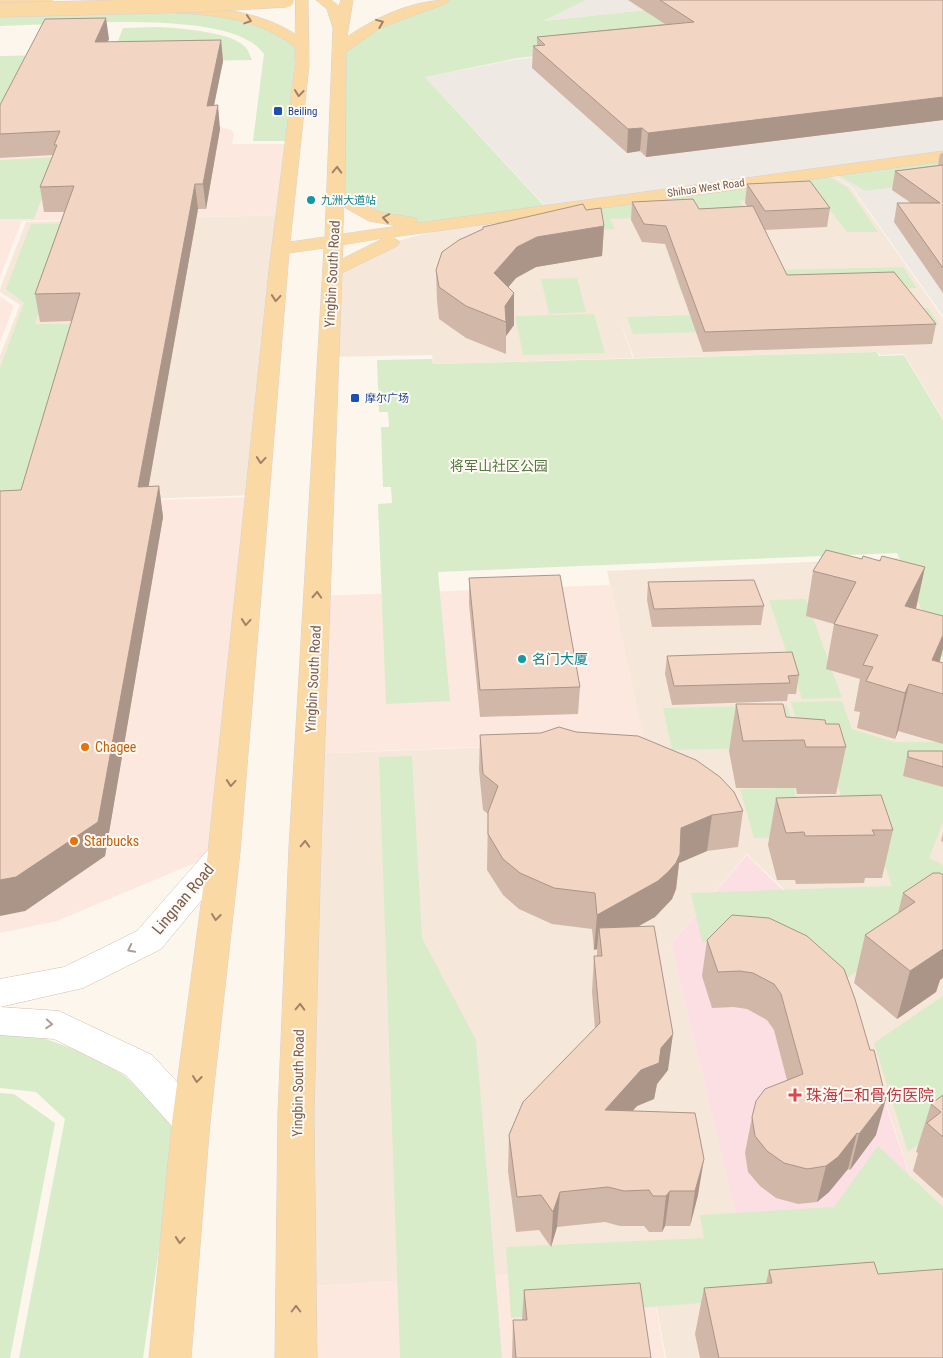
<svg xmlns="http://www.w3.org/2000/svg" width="943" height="1358" font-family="'Roboto Condensed','Noto Sans SC',sans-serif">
	<rect width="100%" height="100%" fill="#fdf6ec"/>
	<!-- residential -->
	<g fill="#f5e8da" fill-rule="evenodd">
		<path d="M826,172l25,15 92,131v101l-39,-65 -24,1 -2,-3 -244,6 -16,-42 15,42 -200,6 -1,-9 -103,2 5,-86 50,-26 86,-24z"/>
		<path d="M284,215l-28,280 -256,9v-148l20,-51 -20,-13v-3l26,-67z"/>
		<path d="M899,558l44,104v696h-277l-17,-92 -352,21 13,-533 334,-13 -37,-170zM747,854l83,80 103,312 -186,13 -76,-315z"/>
	</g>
	<!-- commercial -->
	<g fill="#fde8e0">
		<path d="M214,125l17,5 3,4 -2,10h61l-9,71 -262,6 -22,56v-148z"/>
		<path d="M0,296l14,10 -14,36z"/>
		<path d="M254,497l-33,355 -164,69 -57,12v-428z"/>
		<path d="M610,585l34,155 -334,14 8,-158z"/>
		<path d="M649,1266l16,92h-368v-71z"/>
	</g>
	<!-- industrial -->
	<g fill="#efe9e4">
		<path d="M586,0h357v155l-396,53 -122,-131 93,-18 210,-24 -44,-29 -142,15z"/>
		<path d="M943,156v160l-91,-129 -25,-15z"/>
	</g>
	<!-- medical -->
	<path fill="#fbdfe3" d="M747,855l82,80 104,311 -186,14 -76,-316z"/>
	<!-- green -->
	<g fill="#d8ecc9">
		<path d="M444,0h142l-43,21 141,-15 44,29 -210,23 -93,19 123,133 -127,13 -45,-7 -39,-20 4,-132 9,-24 62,-29z"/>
		<path d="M146,10l77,5 46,15 27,15 -9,96h-34l11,-87c-5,-6 -10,-11 -17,-14 -50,-28 -187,-15 -247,-14v-12z"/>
		<path d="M156,27c20,1 78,4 91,22 2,3 3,7 5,11l-130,2 -122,64v-70l113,-2 10,-26z"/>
		<path d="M58,157l-24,62h-34v-59z"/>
		<path d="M943,158v22l-77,11 -32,-18z"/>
		<path d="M825,174l23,14 30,44h-31l-27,-35 -81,4 14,21 -55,-7 -88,4 5,10 -22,1 -8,-23z"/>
		<path d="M69,223l-34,101h42l-48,173 -29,1v-130l24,-65 -18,-14 25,-65z"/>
		<path d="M903,267l14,21 -235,6 -7,-17 103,-3 -2,-4z"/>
		<path d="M577,278l9,34 -37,2 -8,-35z"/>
		<path d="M928,308l11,17 -306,9 -6,-17z"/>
		<path d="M594,314l11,39 -82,2 -8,-39z"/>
		<path d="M877,352l2,4 25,-1 39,65v240l-46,-107 -459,19 12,129 -64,3 -8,-200 14,-1 -1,-16h-8l-2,-60h8l-1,-15h-9l-2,-52 55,-1 1,5z"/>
		<path d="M806,599l36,99 -40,1 -33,-99z"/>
		<path d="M842,701l10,28 42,13h49v80l-14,36 14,7v47l-106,73 -73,-47 -62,4 -11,-49 201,-7 -18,-50 -120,2 -14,-49 54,-1 2,9h45l-9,-34h-22l-19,-61z"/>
		<path d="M787,705l13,42 -128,3 -9,-42z"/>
		<path d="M412,756l10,182 54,102 26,318h-102l-21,-601z"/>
		<path d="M943,996v129l-35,27 -34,-109z"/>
		<path d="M0,1034l46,5 39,14 40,23 52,51 -34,231h-124l46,-239 -29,-27 -36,-4z"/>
		<path d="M0,1093l14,1 41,29 -45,235h-10z"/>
		<path d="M878,1146l65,61v77l-432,34 -5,-71 198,-9 -4,-23 134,-8z"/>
	</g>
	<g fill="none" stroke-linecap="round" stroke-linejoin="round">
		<defs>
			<g id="minor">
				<path d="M224,841l11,3 5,8 -5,8 -74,89 -78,39 -83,19v-28l64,-12 73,-36 76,-87z"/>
				<path d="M0,1007l59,4 93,44 52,56 6,11 -6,11 -13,5 -13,-5 -52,-58 -72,-36 -54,-4z"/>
			</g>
			<g id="major">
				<path d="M0,0h53l-6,4 -47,1z"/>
				<path d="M296,0h12l1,65 -19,177 35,-5 8,-209 -6,-19 -11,-9h15l8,6 2,-6h12l-6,37c29,-20 66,-37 102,-37l-2,3 -67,25 -34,24 -1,142 34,18 37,6 2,5 525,-72v10l-550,76 7,5 -3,4 -55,27 -21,574 -7,266 3,245h-42l3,-245 11,-266 35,-599 -35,5 -49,599 -30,270 -19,236h-42l23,-236 36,-270 61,-582 26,-205v-18c-34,-27 -76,-32 -118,-34l-6,-4 6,-4c40,2 84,7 118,29zM344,207l25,14 29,5 -55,8zM384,238l-42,21 1,-14z"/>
			</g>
		</defs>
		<!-- minor casing -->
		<use href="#minor" stroke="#d1beb0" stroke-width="1"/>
		<!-- major casing -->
		<use href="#major" stroke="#dad1cd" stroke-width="1"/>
		<!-- minor -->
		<use href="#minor" fill="#fff" fill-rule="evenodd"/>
		<!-- major -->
		<use href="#major" fill="#fbd9a5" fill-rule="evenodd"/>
		<defs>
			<path id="major-bridge" d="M0,10l201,-5 86,-5"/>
		</defs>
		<!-- major-bridge casing -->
		<use href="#major-bridge" stroke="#dad1cd" stroke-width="15" stroke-linecap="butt"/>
		<!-- major-bridge -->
		<use href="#major-bridge" stroke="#fbd9a5" stroke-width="14"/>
	</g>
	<!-- wall -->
	<g fill="#d1b7a8">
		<path d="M628,0h315v120l-297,37 -6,-6 -13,2 -95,-85 1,-22h4v-9l128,-13z"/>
		<path d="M109,39l-2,3 114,-2 2,21 -9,45 6,23 -14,80h-8l-50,278 11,-1 4,31 -58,339 -80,55 -4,-421 51,-169 -32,1 -5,-28 29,-82h-20l-4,-25 13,-32 -53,3v-53z"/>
		<path d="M943,153v140l-49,-71 3,-19h14l-19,-13 3,-19 43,-6 2,-11z"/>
		<path d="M747,184l83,24 -3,19 -63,3 23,45 149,49 -4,20 -229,8 -38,-108 -23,-2 -11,-22 1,-18 67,7 48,-3 -2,-3z"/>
		<path d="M586,210l18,16 -2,30 -66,11 -20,11 -8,9 6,38 -8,11v18l-40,-16 -27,-19 -2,-18 -1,-31z"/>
		<path d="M862,559l18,2 45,6 -9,42 24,54h3v81l-45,-13 -3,8 -38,-11 3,-16 -6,-1 6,-32 -34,-10 8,-45 -28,-8 7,-45z"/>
		<path d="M469,578l111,109 -2,27 -98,3 -11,-113z"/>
		<path d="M648,582l116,24 -3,19 -109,2 -5,-27z"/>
		<path d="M667,656l132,19 -3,19h-8l-1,7 -115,4 -7,-31z"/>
		<path d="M736,704l50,13 40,7 20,23 -10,47h-39l-1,-6h-60l-7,-37z"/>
		<path d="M480,735l263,76 -5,36 -31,4 -28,12 -3,26 -4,10 -17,18 -18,10 31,143 -11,14 -3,15 -17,7 -5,5 63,2 3,82 -8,31h-25l-3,6h-13l-5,-6h-24l-15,-4 -48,5 -6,20 -12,-17 -23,2 -8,-61 1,-36 86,-106 -3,-37 2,-36h3v-7l-3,1 -2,-21 -40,-5 -33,-15 -16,-14 -16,-25 1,-56 -5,-4 -4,-40z"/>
		<path d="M908,751h35v36l-40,-11z"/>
		<path d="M776,798l117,32 -11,48h-17l-1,5 -68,1 -1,-4h-18l-9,-35z"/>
		<path d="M943,833v9l-2,-1z"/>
		<path d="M943,875l-3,105 -4,12 -39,27 -43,-36 11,-48 33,-22 5,-20z"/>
		<path d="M732,915l144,220 -26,35 -2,-1 -19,23 -12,10 -19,2 -22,-6 -16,-12 -12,-14 -3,-19 7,-36 35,-37 -13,-50 -7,-10 -20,-11 -13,-2 -22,1 -10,-32 5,-36z"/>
		<path d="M943,1095v103l-30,-27 5,-18 -2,-1 15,-48z"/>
		<path d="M769,1270l109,4 65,84h-243l-5,-24 9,-46 62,-5z"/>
		<path d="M524,1290l127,68h-139l1,-38h9z"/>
	</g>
	<!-- shaded-wall -->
	<g fill="#aa9588">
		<path d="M106,18l3,21 -11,25 -3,-22z"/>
		<path d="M221,40l2,21 -14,68 -2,-23z"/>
		<path d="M943,97v23l-297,37 2,-24z"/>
		<path d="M218,105l2,24 -14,80 -3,-25z"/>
		<path d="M642,128l-2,23 -13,2 1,-24z"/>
		<path d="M195,184l3,25 -55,309 -5,-31z"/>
		<path d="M604,226l-2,30 -66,11 -20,11 -22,26v-31l23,-26 20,-10z"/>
		<path d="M514,293v32l-8,11v-14l-1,-16z"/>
		<path d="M159,486l4,31 -58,339 -80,55 -25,5v-36z"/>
		<path d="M925,567l-10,45 -10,-6z"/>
		<path d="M943,635v14l-4,15 -7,-4z"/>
		<path d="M909,684l-11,47 -3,8 10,-46z"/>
		<path d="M712,815l-5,36 -28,12 -3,26 -4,10 -17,18 -54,30 -2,-19 -2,21 -3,1 3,-35 84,-87z"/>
		<path d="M943,943v35l-3,2 -4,12 -39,27 13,-48z"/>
		<path d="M673,1034l-5,36 -11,14 -3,15 -17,7 -36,40 4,-36z"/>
		<path d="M886,1099l-10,36 -26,35 9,-36z"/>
		<path d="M857,1133l-9,36 -19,23 -12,10 9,-36z"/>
		<path d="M704,1159l-6,36 -8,31 5,-35z"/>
		<path d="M670,1191l-5,35 -3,6 4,-36z"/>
		<path d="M560,1192l-3,35 -6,20 2,-35z"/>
	</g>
	<!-- building -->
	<g fill="#f3d5c3" stroke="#aa9588">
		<path d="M660,0h283v97l-295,36 -6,-5 -14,1 -95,-83 12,-1 -8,-8 157,-15z"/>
		<path d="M106,18l-11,24 126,-2 -14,66 11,-1 -15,79h-8l-57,303 21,-1 -61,336 -82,55 -16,3v-389l21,-1 59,-197 -45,1 39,-108 -34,1 17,-42h-3l6,-14 -60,3v-29l45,-86z"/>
		<path d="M943,165v103l-46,-65h43l-45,-32z"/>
		<path d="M810,181l20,27 -65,3 -18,-27z"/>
		<path d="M693,199l6,10 54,-3 34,69 107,-3 42,52 -231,8 -39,-106 -22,-2 -12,-22z"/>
		<path d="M583,204l3,6 15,-2 3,18 -67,11 -20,10 -23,26 20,20 -9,13 1,16 -40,-16 -27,-19 -3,-17 6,-18 17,-12 24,-11v-2z"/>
		<path d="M826,550l36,9 1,-3 17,5 2,-5 43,11 -20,39 38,10v19l-11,25 11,3v31l-34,-10 -4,9 -39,-12 7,-14 -10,-2 15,-30 -44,-11 22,-42 -43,-11z"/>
		<path d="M560,575l20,112 -100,3 -11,-112z"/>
		<path d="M754,580l10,26 -110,3 -6,-27z"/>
		<path d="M792,652l7,23 -11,1 2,7 -116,3 -7,-30z"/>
		<path d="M736,704h47l3,13 39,3 1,4h13l7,23h-40l-2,-7 -61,1z"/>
		<path d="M559,727l17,5 62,4 58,24 24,17 14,15 9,19 -31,4 -31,13 -1,26 -4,9 -8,9 -10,9 -61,34 -2,-22 -41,-5 -34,-15 -17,-14 -15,-25v-22l10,-26 -15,-12 -3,-39 61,-2z"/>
		<path d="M908,751h35v16l-35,-10z"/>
		<path d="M881,795l12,35h-21l3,5 -70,1 -1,-4 -18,1 -10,-35z"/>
		<path d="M933,873h7l3,2v74l-33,22 -45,-36 50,-33 -12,-9z"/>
		<path d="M732,915l37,3 38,18 37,33 11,30 15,51h4l12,49 -27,35 -2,-1 -19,24 -12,9 -19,3 -23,-6 -17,-12 -12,-15 -3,-19 4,-16 9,-12 38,-15 -22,-80 -7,-10 -21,-11 -13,-2 -22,1 -11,-32z"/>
		<path d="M654,926l19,108 -12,14 -2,15 -18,7 -36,40 90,3 9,46 -9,32h-25l-4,5h-13l-4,-6 -25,1 -16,-4 -48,5 -7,20 -12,-17 -24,2 -8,-62 14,-33 77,-79 -6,-67h8l-3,-28z"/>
		<path d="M943,1095v42l-16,-14 14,-11 -10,-8z"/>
		<path d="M874,1262l4,12 65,-5v89h-224l-15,-70 68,-5 -3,-13z"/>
		<path d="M640,1283l11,75h-135l-3,-38h14l-3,-30z"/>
	</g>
	<!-- one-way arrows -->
	<defs><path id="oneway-chevron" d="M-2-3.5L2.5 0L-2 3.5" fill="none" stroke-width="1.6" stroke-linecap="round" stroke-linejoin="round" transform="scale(1.25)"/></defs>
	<g stroke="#a18267">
		<use href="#oneway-chevron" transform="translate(248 20) rotate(18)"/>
		<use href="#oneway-chevron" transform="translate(380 23) rotate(-22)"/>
		<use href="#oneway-chevron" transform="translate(299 93) rotate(96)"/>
		<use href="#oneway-chevron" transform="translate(337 170) rotate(-88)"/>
		<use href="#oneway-chevron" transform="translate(386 218) rotate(-171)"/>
		<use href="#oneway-chevron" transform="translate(276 298) rotate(95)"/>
		<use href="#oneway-chevron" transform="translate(261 460) rotate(95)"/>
		<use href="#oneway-chevron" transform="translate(317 595) rotate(-87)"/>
		<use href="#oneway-chevron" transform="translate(246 622) rotate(95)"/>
		<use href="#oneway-chevron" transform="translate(231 783) rotate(95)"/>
		<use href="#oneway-chevron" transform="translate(305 844) rotate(-88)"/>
		<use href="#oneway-chevron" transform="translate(216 917) rotate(97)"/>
		<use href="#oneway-chevron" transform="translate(300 1007) rotate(-88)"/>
		<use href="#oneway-chevron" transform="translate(197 1079) rotate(97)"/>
		<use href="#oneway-chevron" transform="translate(180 1240) rotate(95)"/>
		<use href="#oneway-chevron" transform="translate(296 1309) rotate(-90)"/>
	</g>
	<g stroke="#af9d94">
		<use href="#oneway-chevron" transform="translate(131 949) rotate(153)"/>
		<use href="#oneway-chevron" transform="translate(49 1024) rotate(4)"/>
	</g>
	<!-- markers -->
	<g fill="#1a4fb4" stroke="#fffaf3" stroke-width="2">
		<rect x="273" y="106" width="10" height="10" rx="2.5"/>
		<rect x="350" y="393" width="10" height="10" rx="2.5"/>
	</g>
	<g fill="#0f9aa8" stroke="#fffaf3" stroke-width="2">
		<circle cx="311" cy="200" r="5"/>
		<circle cx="522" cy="659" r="5"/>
	</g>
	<g fill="#e8710a" stroke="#fffaf3" stroke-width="2">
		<circle cx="85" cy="747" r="5"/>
		<circle cx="74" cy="841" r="5"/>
	</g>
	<path fill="#e0444e" stroke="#fffaf3" stroke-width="2" d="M792.5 1087.5h5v5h5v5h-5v5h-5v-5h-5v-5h5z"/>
	<g text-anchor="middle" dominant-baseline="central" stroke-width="4" stroke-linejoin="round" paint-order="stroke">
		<!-- far-transit labels -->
		<g font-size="11" fill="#164399" stroke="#fffaf3" text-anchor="start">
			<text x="288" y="111">Beiling</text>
			<text x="365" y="398">摩尔广场</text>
		</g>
		<!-- far-street labels -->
		<g font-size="11" fill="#7a5c4d" stroke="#fffaf3">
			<text transform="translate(706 188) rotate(-8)">Shihua West Road</text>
		</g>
		<!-- far-culture labels -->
		<g font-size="11" fill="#0d838f" stroke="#fffaf3" text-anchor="start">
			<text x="321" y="200">九洲大道站</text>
		</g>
		<!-- street labels -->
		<g font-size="14" fill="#7a5c4d" stroke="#fffaf3">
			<text transform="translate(332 274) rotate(-87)">Yingbin South Road</text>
			<text transform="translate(313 679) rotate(-87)">Yingbin South Road</text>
			<text transform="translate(298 1083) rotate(-89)">Yingbin South Road</text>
		</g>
		<!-- park labels -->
		<g font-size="14" fill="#537a41" stroke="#fffaf3">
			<text x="499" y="466">将军山社区公园</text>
		</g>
		<!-- culture labels -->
		<g font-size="14" fill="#0d838f" stroke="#fffaf3" text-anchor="start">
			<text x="532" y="659">名门大厦</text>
		</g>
		<!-- food labels -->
		<g font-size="14" fill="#c56008" stroke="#fffaf3" text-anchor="start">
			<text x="95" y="747">Chagee</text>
			<text x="84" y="841">Starbucks</text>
		</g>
		<!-- near-street labels -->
		<g font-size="16" fill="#7a5c4d" stroke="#fffaf3">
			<text transform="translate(183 899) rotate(-50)">Lingnan Road</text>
		</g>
		<!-- near-health labels -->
		<g font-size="16" fill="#be3a42" stroke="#fffaf3" text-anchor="start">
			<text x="806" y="1095">珠海仁和骨伤医院</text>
		</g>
	</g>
</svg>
